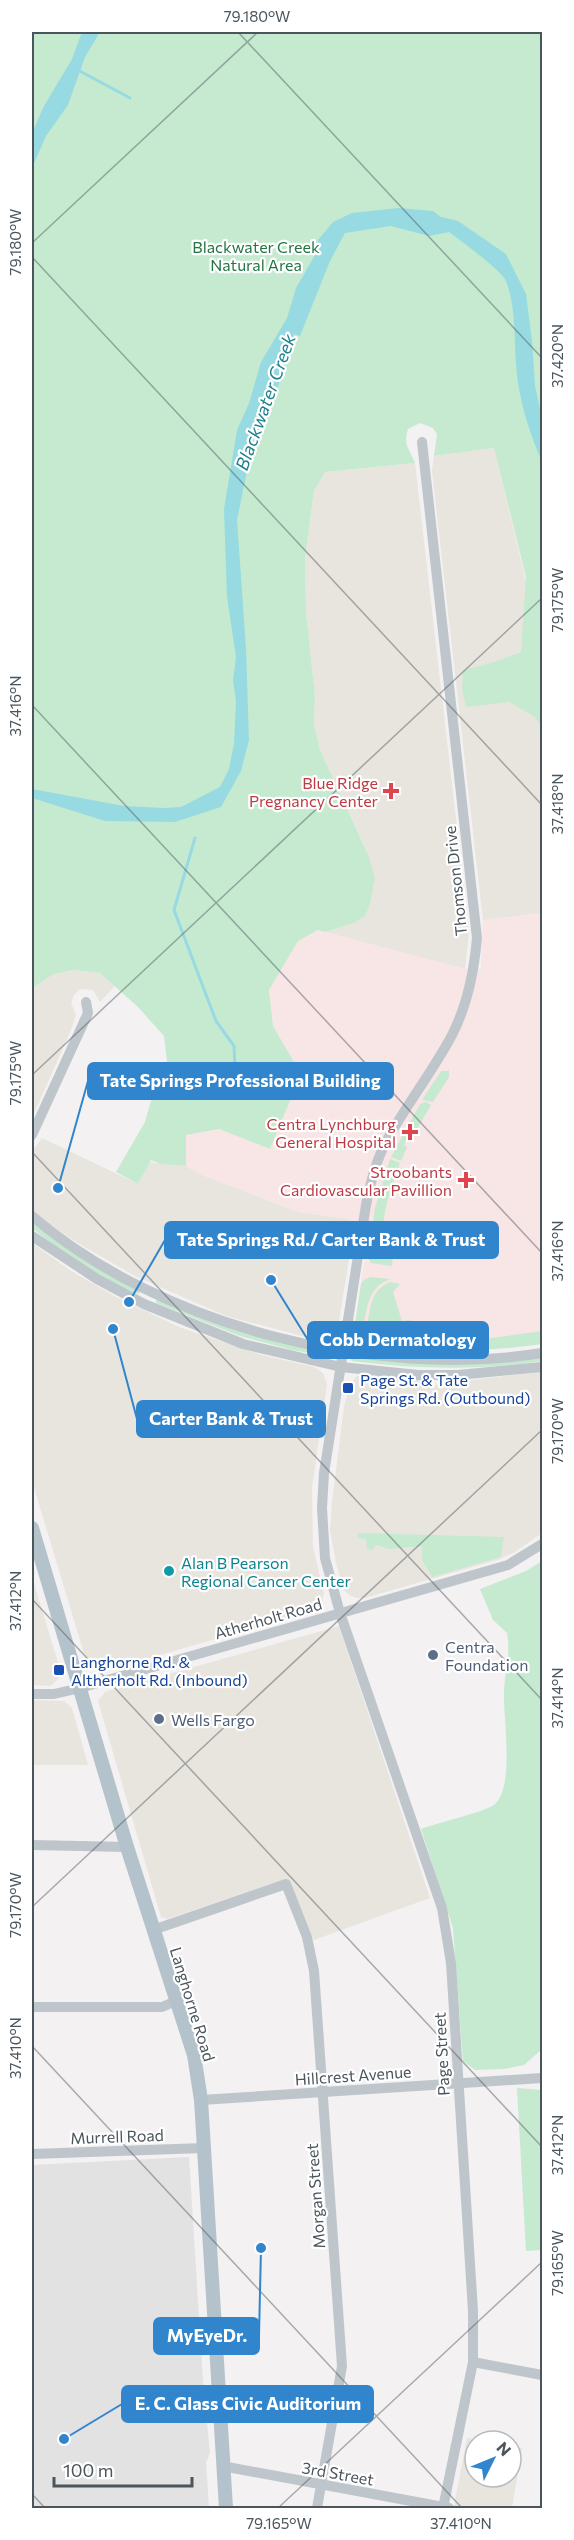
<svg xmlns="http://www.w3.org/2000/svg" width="574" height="2540" font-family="Commissioner,sans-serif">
	<rect width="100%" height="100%" fill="#f3f1f1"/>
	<!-- commercial -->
	<g fill="#e8e5de">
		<path d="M494,448l48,200v265l-59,7 -51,-449 2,-15z"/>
		<path d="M415,463l54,469 -4,37 -140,-37 29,-9 13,-72 -47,-101 -6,-26 1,-28 -9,-83 -1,-55 9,-67 11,-19z"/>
		<path d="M74,970l26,3 15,13 -15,16 -7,-12 -13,-1 -6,6 -3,8 5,12 -5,15 -39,88v-130l22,-14z"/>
		<path d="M42,1138l96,46 11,-22 37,4 16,9 96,37 50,7 7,4 -17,104 -5,11 -12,3 -95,-25 -91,-40 -49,-28 -40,-26 -14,-12v-58z"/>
		<path d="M32,1243l39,28 47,27 61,29 83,28 52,12 9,6 4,11 -15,104 1,59 11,46 -3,13 -7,5 -207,59 -21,-10 -54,-179z"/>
		<path d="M542,1372v161l-27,19 -15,7 -135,39h-8l-8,-3 -5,-5 -8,-27 -6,-33 2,-28 12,-95 6,-23 7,-8 10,-1 60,5 6,5h35l3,-5z"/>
		<path d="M32,1577l29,95 -3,7 -7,7 -19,-1z"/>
		<path d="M339,1626l91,272 -116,42 -23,-55 -12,-4 -112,38 -6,-2 -63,-216 7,-9z"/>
		<path d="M32,1700l32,1 8,7 16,57h-56z"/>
		<path d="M467,2438l17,3h-9v36h36v-31l11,2 -10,60h-45l-13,-2z"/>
	</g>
	<!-- education -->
	<path fill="#e3e2e2" d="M189,2157l14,225 7,71 -4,9 3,46h-177v-343z"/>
	<!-- medical -->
	<path fill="#f8e5e5" d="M542,913v429l-108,7 -69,-2 -9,-11 -1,-14 14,-92 -21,-11 -50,-7 -96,-37 -16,-9v-31l33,-6 51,20 31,-75 -28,-48 -4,-36 29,-49 20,-11 147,39h16l2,-49z"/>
	<!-- green -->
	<g fill="#c5ead0">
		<path d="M32,32h510v695l-7,-10 -26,-15 -43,5 -4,-18 1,-19 28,-7 30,-11 5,-75 -32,-129 -60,8 3,-22 -4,-6 -13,-5 -12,6c-5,16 1,19 7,34l-90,9 -11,19 -9,67 1,55 9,83 -1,28 6,26 47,102 8,25 -5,27 -5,12 -11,7 -29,9 -7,-2 -20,11 -29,49 4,36 28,48 -31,75 -51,-20 -33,6v31l-25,-2 -10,-4 -13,24 -22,-12 29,-50 7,-25 12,-23 3,-13 -3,-25 -26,-29 -38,-34 -26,-3 -20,4 -22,14z"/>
		<path d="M449,1069v8l-16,25 -11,-2 19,-29h7z"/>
		<path d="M426,1102l5,3 -20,34 -4,-1 -3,7 3,2 -6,14 -10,-4 29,-53z"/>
		<path d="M390,1159l10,4c-6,17 -18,47 -16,66 1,12 11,25 8,37l-21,-3 -3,-6 7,-49z"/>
		<path d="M32,1222l108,70 -1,2c-28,-8 -84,-47 -107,-66z"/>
		<path d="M371,1277l20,2c-33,10 -18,49 -37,52l7,-47 3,-4z"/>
		<path d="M390,1282l10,2 -7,8 9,29 8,-1 10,9 -1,9 66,1 57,-8v13c-55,8 -114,8 -170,3l-12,-14c16,-14 2,-38 30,-51z"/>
		<path d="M156,1299l176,55 1,3 -41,-7 -52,-14 -84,-33z"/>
		<path d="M352,1357h190v4c-63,10 -127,8 -191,0z"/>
		<path d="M358,1533l146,4 -3,20 -69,20 -10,-17v-14l-33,3 -13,-4 -3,5 -6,-1 -1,-10 -8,-1z"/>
		<path d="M542,1561v488l-18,16 -20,4 -29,1 -12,-9 -10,-133 -32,-99c15,-6 65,-17 74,-25 20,-19 8,-85 9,-112 1,-22 7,-37 3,-59l-14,-13 -13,-31 46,-18z"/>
		<path d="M517,2088l25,2v160l-16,1z"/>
	</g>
	<!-- water -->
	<g fill="#98dae2">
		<path d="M82,32h18l-15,25 -17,48 -22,31 -14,32v-35l12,-27 28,-47z"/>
		<path d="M398,208l35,3 8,6 17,4 48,33 20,40 6,47 3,45 7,32v44c-13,-30 -24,-65 -26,-98 -2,-27 0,-57 -10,-83 -5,-11 -45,-40 -57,-49l-20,4 -38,-10 -46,7 -15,28 -30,75 -6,-2 -20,66 -7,7 -14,35 -16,78 9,128 3,92 -8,31 -20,36 -46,15 -70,-1 -73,-23v-9l92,17 40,2 17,-1 39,-20 9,-18 5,-26 2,-41 -3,-22 3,-23 -9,-60 -3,-88 13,-79 12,-27 12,-41 26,-44 9,-30 19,-33 3,-15 15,-18 19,-9z"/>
	</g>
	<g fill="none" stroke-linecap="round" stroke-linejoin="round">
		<!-- stream -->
		<g stroke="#98dae2" stroke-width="3">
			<path d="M76,69l54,29"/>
			<path d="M195,838l-21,72 42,111 18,25 1,21 -8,22"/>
		</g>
		<!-- minor -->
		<g stroke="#bec6cb" stroke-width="10">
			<path d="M422,442l55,496c-3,34 -9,66 -25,97 -19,36 -45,69 -65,105 -11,20 -17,44 -21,65l-42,268 -2,35 3,50 15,55 102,295 9,55 22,348v51l-30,146"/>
			<path d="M32,1135l56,-122 -2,-11"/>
			<path d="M32,1216c130,111 343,164 510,137"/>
			<path d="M32,1236l65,43 47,25 99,40 98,23 77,8h40l84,-8"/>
			<path d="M32,1694h22l26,-6 428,-123 34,-21"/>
			<path d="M32,1845l95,2"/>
			<path d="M153,1930l133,-46 21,53 7,34 28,395 -25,142"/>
			<path d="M32,2007h130l14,-6"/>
			<path d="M201,2100l341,-22"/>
			<path d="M32,2154l172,-6"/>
			<path d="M473,2362l69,13"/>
			<path d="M222,2466l227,42"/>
		</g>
		<!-- major -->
		<path stroke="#b4c2cb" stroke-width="14" d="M32,1528l95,319 67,208 7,45 25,408"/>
	</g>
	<!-- ticks -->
	<path fill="none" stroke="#4b555c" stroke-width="1.5" stroke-opacity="0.45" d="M238,32l304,326M32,243l226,-211M32,257l510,548M32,705l510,548M32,1075l510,-477M32,1152l510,548M32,1599l510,548M32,1907l510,-477M32,2046l430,462M32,2494l13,14M278,2508l264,-246"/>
	<!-- markers -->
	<g fill="#e0444e" stroke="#fff" stroke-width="2">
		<path d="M388 782h6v6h6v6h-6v6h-6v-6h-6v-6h6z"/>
		<path d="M407 1123h6v6h6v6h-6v6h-6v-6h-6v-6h6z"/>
		<path d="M463 1171h6v6h6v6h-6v6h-6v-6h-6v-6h6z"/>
	</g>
	<g fill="#1a4fb4" stroke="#fff" stroke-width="2">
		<rect x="342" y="1382" width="12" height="12" rx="3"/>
		<rect x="53" y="1664" width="12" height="12" rx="3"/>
	</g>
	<circle fill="#0f9aa8" stroke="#fff" stroke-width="2" cx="169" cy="1571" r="6"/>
	<g fill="#5c6f8a" stroke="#fff" stroke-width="2">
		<circle cx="433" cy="1655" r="6"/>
		<circle cx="159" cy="1719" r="6"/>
	</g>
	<g text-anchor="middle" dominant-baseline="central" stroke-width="4.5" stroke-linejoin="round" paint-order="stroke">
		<!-- park labels -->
		<g font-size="16" fill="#237544" stroke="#fff">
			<text x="256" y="246">Blackwater Creek<tspan x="256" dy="18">Natural Area</tspan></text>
		</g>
		<!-- health labels -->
		<g font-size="16" fill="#be3a42" stroke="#fff" text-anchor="end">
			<text x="378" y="782">Blue Ridge<tspan x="378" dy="18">Pregnancy Center</tspan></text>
			<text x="396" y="1123">Centra Lynchburg<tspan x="396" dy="18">General Hospital</tspan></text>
			<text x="452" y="1171">Stroobants<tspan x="452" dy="18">Cardiovascular Pavillion</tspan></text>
		</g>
		<!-- street labels -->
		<g font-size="16" fill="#4b555c" stroke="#fff">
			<text transform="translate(455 881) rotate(-96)">Thomson Drive</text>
			<text transform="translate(268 1618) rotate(-16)">Atherholt Road</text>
			<text transform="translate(193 2004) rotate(73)">Langhorne Road</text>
			<text transform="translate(441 2054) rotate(-93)">Page Street</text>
			<text transform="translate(353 2075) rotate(-4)">Hillcrest Avenue</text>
			<text transform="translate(117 2136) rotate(-2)">Murrell Road</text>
			<text transform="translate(315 2196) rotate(-94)">Morgan Street</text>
			<text transform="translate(338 2473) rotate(10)">3rd Street</text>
		</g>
		<!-- transit labels -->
		<g font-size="16" fill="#164399" stroke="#fff" text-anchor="start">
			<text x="360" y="1379">Page St. &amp; Tate<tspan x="360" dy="18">Springs Rd. (Outbound)</tspan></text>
			<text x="71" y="1661">Langhorne Rd. &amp;<tspan x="71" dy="18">Altherholt Rd. (Inbound)</tspan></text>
		</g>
		<!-- culture labels -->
		<g font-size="16" fill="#0d838f" stroke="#fff" text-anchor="start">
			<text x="181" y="1562">Alan B Pearson<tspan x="181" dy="18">Regional Cancer Center</tspan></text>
		</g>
		<!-- service labels -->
		<g font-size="16" fill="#4e5e75" stroke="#fff" text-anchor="start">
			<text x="445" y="1646">Centra<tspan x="445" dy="18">Foundation</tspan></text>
			<text x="171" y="1719">Wells Fargo</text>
		</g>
		<!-- water labels -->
		<g font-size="18" font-style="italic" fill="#1e828d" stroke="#fff">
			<text transform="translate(265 402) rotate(-70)">Blackwater Creek</text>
		</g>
	</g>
	<!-- callouts -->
	<path fill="none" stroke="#3085cd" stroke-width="2" d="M58 1188L88 1081M129 1302L165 1240M271 1280L308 1340M113 1329L137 1419M261 2248L259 2336M64 2439L122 2404"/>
	<g fill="#3085cd" stroke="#fff" stroke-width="2">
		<circle cx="58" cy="1188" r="6"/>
		<circle cx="129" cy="1302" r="6"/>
		<circle cx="271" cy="1280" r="6"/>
		<circle cx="113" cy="1329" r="6"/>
		<circle cx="261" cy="2248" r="6"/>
		<circle cx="64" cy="2439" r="6"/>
	</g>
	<g fill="#3085cd" stroke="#3085cd" stroke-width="2">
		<rect x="88" y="1063" width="305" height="36" rx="6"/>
		<rect x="165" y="1222" width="333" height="36" rx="6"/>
		<rect x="308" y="1322" width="180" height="36" rx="6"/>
		<rect x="137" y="1401" width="188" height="36" rx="6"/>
		<rect x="154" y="2318" width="105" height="36" rx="6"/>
		<rect x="122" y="2386" width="251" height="36" rx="6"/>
	</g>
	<g font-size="18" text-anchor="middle" font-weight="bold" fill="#fff">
		<text x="240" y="1087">Tate Springs Professional Building</text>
		<text x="331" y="1246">Tate Springs Rd./ Carter Bank &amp; Trust</text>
		<text x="398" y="1346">Cobb Dermatology</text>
		<text x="231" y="1425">Carter Bank &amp; Trust</text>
		<text x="207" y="2342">MyEyeDr.</text>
		<text x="248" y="2410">E. C. Glass Civic Auditorium</text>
	</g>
	<!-- border -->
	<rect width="574" height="2540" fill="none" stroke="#ffffff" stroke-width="66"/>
	<!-- north arrow -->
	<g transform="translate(493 2459) rotate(47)"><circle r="28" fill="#ffffff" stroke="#b7bbbe" stroke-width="1.5"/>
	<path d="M0-4.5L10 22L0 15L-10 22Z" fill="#3085cd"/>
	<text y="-9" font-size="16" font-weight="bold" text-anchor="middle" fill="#4b555c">N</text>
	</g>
	<!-- scale -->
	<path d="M54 2477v9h138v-9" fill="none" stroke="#4b555c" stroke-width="3"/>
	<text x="63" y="2477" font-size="18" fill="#4b555c" stroke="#ffffff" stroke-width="4.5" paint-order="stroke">100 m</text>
	<rect x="33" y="33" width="508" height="2474" fill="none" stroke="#4b555c" stroke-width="2"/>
	<g font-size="15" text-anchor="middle" fill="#4b555c">
		<text x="257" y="22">79.180°W</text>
		<text transform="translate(16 242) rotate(-90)" y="5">79.180°W</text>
		<text transform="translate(558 356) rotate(-90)" y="5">37.420°N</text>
		<text transform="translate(558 600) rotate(-90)" y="5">79.175°W</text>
		<text transform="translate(16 706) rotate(-90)" y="5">37.416°N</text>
		<text transform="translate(558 804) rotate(-90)" y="5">37.418°N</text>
		<text transform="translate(16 1073) rotate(-90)" y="5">79.175°W</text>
		<text transform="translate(558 1251) rotate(-90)" y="5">37.416°N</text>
		<text transform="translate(558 1431) rotate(-90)" y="5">79.170°W</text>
		<text transform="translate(16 1601) rotate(-90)" y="5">37.412°N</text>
		<text transform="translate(558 1698) rotate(-90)" y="5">37.414°N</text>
		<text transform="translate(16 1905) rotate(-90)" y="5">79.170°W</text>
		<text transform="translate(16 2048) rotate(-90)" y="5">37.410°N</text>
		<text transform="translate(558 2145) rotate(-90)" y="5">37.412°N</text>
		<text transform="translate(558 2263) rotate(-90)" y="5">79.165°W</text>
		<text x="279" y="2529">79.165°W</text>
		<text x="461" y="2529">37.410°N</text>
	</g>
</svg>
